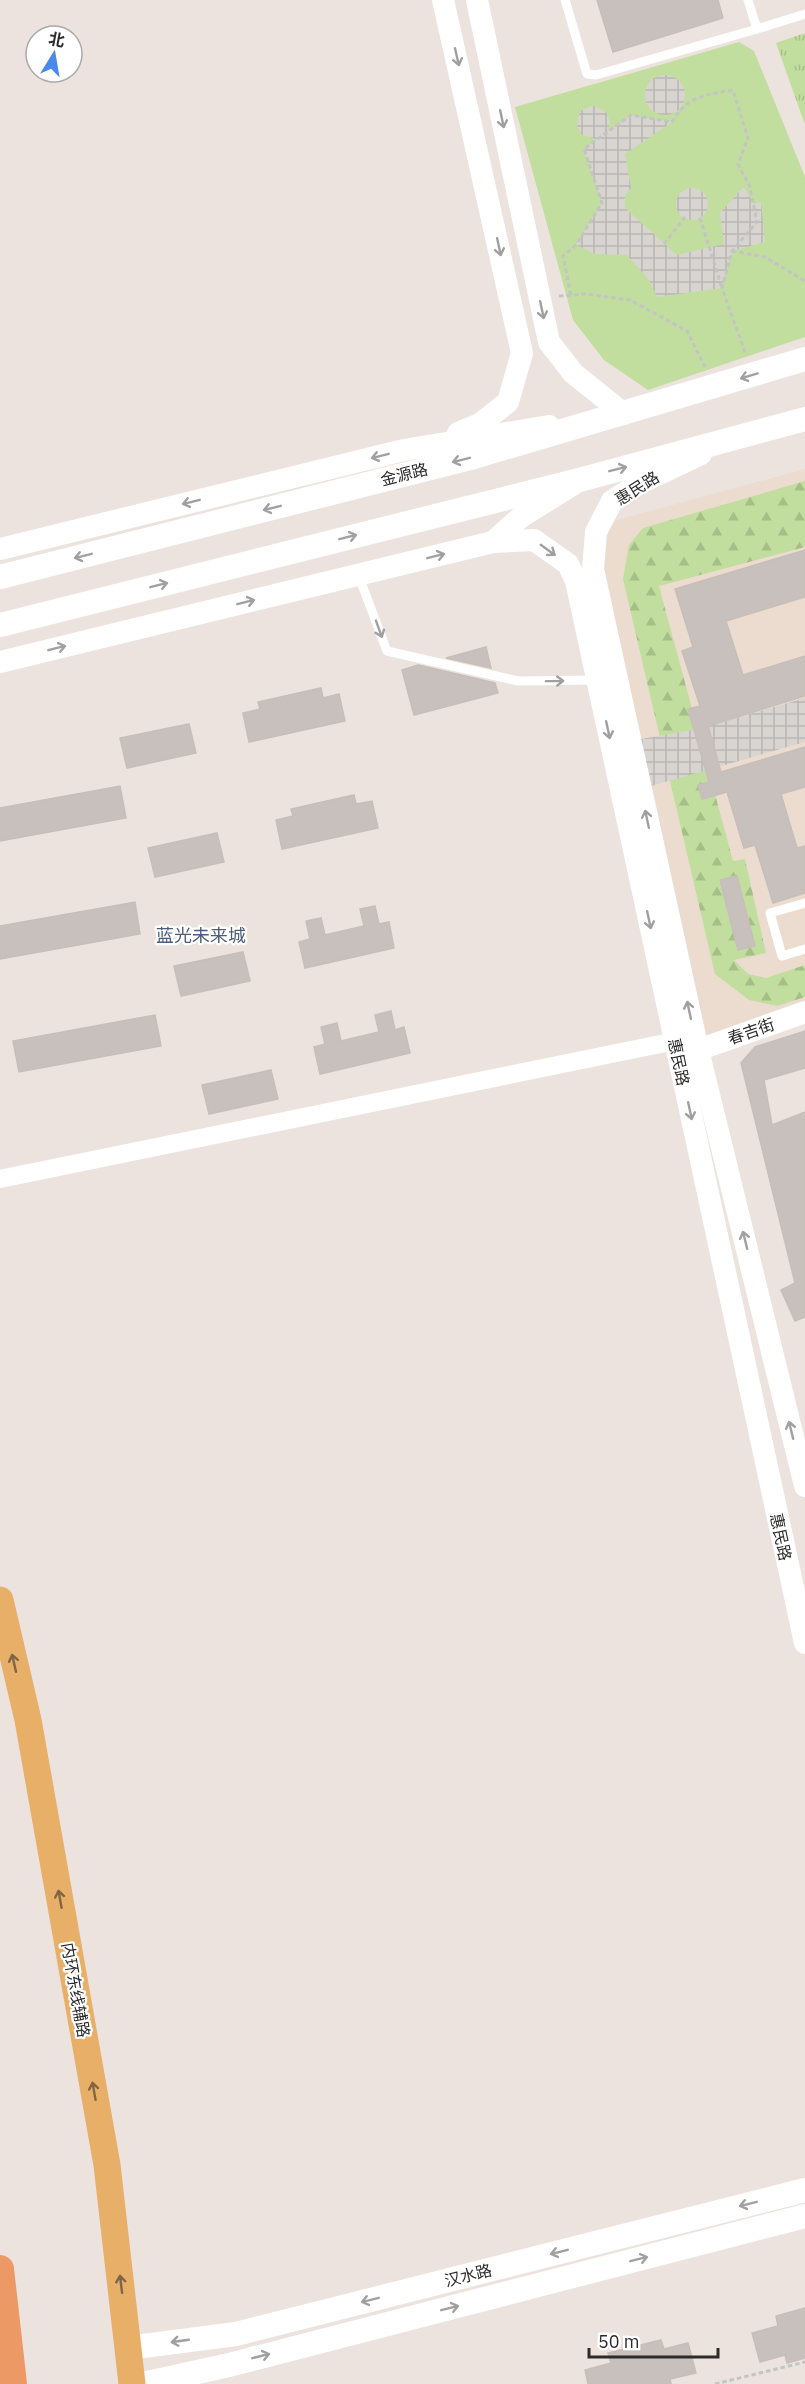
<svg xmlns="http://www.w3.org/2000/svg" width="805" height="2384" font-family="'IBM Plex Sans','Noto Sans SC',sans-serif">
	<defs>
		<pattern id="grass-tufts" width="24" height="20" patternUnits="userSpaceOnUse" patternTransform="scale(1.5)"><rect width="24" height="20" fill="#c1de9e"/><path d="M3 7l-1-3M5 7V3M7 7l1-3M15 17l-1-3M17 17v-4M19 17l1-3" fill="none" stroke="#a6bf88"/></pattern>
		<pattern id="forest-firs" width="22" height="20" patternUnits="userSpaceOnUse" patternTransform="scale(1.5)"><rect width="22" height="20" fill="#c1de9e"/><path d="M5 1l3.5 6h-7zM16 11l3.5 6h-7z" fill="#a6bf88"/></pattern>
		<pattern id="plaza-grid" width="8" height="8" patternUnits="userSpaceOnUse" patternTransform="scale(1.5)"><rect width="8" height="8" fill="#d8d4d0"/><path d="M0 4h8M4 0v8" fill="none" stroke="#bab6b3"/></pattern>
	</defs>
	<rect width="100%" height="100%" fill="#ece3de"/>
	<!-- education -->
	<path fill="#ecdccf" d="M805,469v543l-107,38 -107,-523z"/>
	<!-- grass -->
	<path fill="url(#grass-tufts)" d="M805,33v92l-29,-82z"/>
	<!-- forest -->
	<path fill="url(#forest-firs)" d="M805,481v66l-146,39 74,275 12,-2 21,94 -32,7 14,14 18,4 39,-13v32l-28,9 -28,-6 -34,-26 -92,-395 6,-34 14,-17z"/>
	<!-- park -->
	<path fill="#c1de9e" d="M739,42l15,9 51,126v160l-157,53 -44,-30 -31,-40 -58,-213z"/>
	<!-- plaza -->
	<g fill="url(#plaza-grid)">
		<circle cx="665" cy="95" r="20"/>
		<path d="M592,106l5,1 9,5 4,10 -3,10 24,-17 41,7 -47,32 6,34 -6,8v12l52,47 47,-11 -4,-31 24,-27 9,18 8,-2 4,40 -33,9 -10,37 -65,9 -8,-17 -22,-25 -31,-1 -20,-9 26,-42 -18,-54 13,-10 -15,-4 -5,-10 2,-11 3,-4z"/>
		<circle cx="692" cy="204" r="16"/>
		<path d="M805,698v44l-164,47 -11,-48 68,-12z"/>
	</g>
	<!-- building -->
	<g fill="#c7c0bd" stroke="#c7beb8" stroke-width="1.5">
		<path d="M597,0h121l5,18 -110,34z"/>
		<path d="M805,550v47l-79,24 17,54 62,-19v40l-97,30 13,46 84,-25v40l-24,7 16,54 8,-2v47l-32,10 -18,-58 -11,3 -17,-56 -25,7 -4,-14 11,-3 -21,-73 12,-3 -18,-55 11,-4 -18,-58z"/>
		<path d="M486,647l5,21 -45,-10z"/>
		<path d="M418,665l77,18 3,10 -84,22 -12,-45z"/>
		<path d="M321,688l2,10 16,-4 6,27 -96,21 -6,-29 17,-4 -2,-7z"/>
		<path d="M189,724l7,29 -69,15 -7,-30z"/>
		<path d="M120,786l6,32 -126,23v-33z"/>
		<path d="M354,795l2,9 16,-3 6,27 -96,21 -6,-29 17,-4 -2,-7z"/>
		<path d="M217,833l7,29 -69,15 -7,-29z"/>
		<path d="M737,876l18,70 -17,4 -18,-70z"/>
		<path d="M135,902l5,32 -140,25v-33z"/>
		<path d="M375,906l4,18 10,-2 5,26 -89,20 -6,-26 11,-3 -4,-18 15,-3 4,17 39,-9 -4,-17z"/>
		<path d="M243,952l7,29 -69,15 -7,-30z"/>
		<path d="M391,1011l4,19 9,-3 6,26 -90,21 -6,-27 11,-3 -4,-17 16,-4 4,18 38,-9 -4,-17z"/>
		<path d="M155,1015l6,31 -142,26 -6,-31z"/>
		<path d="M805,1031v37l-41,12 8,45 33,-13v205l-10,4 -14,-31 14,-7 -54,-220 14,-16z"/>
		<path d="M271,1070l7,29 -69,15 -7,-29z"/>
		<path d="M805,2308v50l-18,5 -2,-8 -25,7 -8,-29 26,-7 -2,-10z"/>
		<path d="M661,2340l3,9 24,-6 8,30 -26,6 1,5h-83l-3,-14 26,-7 -3,-10z"/>
	</g>
	<g fill="none" stroke-linecap="round" stroke-linejoin="round">
		<!-- path -->
		<g stroke="#c4c4c4" stroke-width="3" stroke-dasharray="4.5 3" stroke-linecap="butt">
			<path d="M700,218l22,70"/>
			<path d="M664,244l21,-27"/>
			<path d="M732,251l33,6 40,24"/>
			<path d="M571,295l-8,-39 13,-11 26,-42 -18,-54 47,-34 41,7c15,-26 33,-27 61,-32l15,48 -10,26 12,23 7,35 -25,29 -10,37 24,67"/>
			<path d="M559,296l27,-2 44,6 57,31 18,36"/>
			<path d="M715,2384l90,-22"/>
		</g>
		<!-- service -->
		<g stroke="#fff" stroke-width="9">
			<path d="M565,0l22,74 9,1 161,-46"/>
			<path d="M748,0l9,29 48,-15"/>
			<path d="M358,574l29,77 131,30 78,-1"/>
			<path d="M805,903l-35,10 12,43 23,-7"/>
		</g>
		<!-- minor -->
		<path stroke="#fff" stroke-width="18" d="M0,1179l675,-138"/>
		<!-- tertiary -->
		<g stroke="#fff" stroke-width="22">
			<path d="M443,0l79,353 -14,49 -28,22 -22,9"/>
			<path d="M477,0l72,342 24,31 51,41"/>
			<path d="M701,454l-61,29 -28,18 -16,31 -3,37 105,481 107,436"/>
			<path d="M493,542l41,-2 34,24 8,17 229,1062"/>
			<path d="M0,549l404,-99 145,-24"/>
			<path d="M0,662l493,-120 28,-25 53,-33"/>
			<path d="M698,1050l107,-38"/>
		</g>
		<!-- secondary -->
		<g stroke="#fff" stroke-width="24">
			<path d="M0,577l474,-120 331,-98"/>
			<path d="M0,625l583,-146 222,-60"/>
			<path d="M128,2348l108,-14 569,-144"/>
			<path d="M143,2384l86,-19 576,-149"/>
		</g>
		<!-- primary -->
		<path stroke="#e7af68" stroke-width="27" d="M0,1600l28,120 79,445 25,219"/>
		<!-- trunk -->
		<path stroke="#ed9965" stroke-width="28" d="M0,2269l13,115"/>
	</g>
	<!-- one-way arrows -->
	<defs><path id="oneway-shaft" d="M-6 0H5M1.5-3L5.5 0L1.5 3" fill="none" stroke-width="1.6" stroke-linecap="round" stroke-linejoin="round" transform="scale(1.5)"/></defs>
	<g stroke="#a0a0a0">
		<use href="#oneway-shaft" transform="translate(457 57) rotate(77)"/>
		<use href="#oneway-shaft" transform="translate(502 119) rotate(78)"/>
		<use href="#oneway-shaft" transform="translate(499 247) rotate(78)"/>
		<use href="#oneway-shaft" transform="translate(542 310) rotate(78)"/>
		<use href="#oneway-shaft" transform="translate(749 376) rotate(163)"/>
		<use href="#oneway-shaft" transform="translate(380 456) rotate(166)"/>
		<use href="#oneway-shaft" transform="translate(461 460) rotate(166)"/>
		<use href="#oneway-shaft" transform="translate(618 469) rotate(-14)"/>
		<use href="#oneway-shaft" transform="translate(191 502) rotate(166)"/>
		<use href="#oneway-shaft" transform="translate(272 508) rotate(166)"/>
		<use href="#oneway-shaft" transform="translate(348 537) rotate(-14)"/>
		<use href="#oneway-shaft" transform="translate(548 550) rotate(36)"/>
		<use href="#oneway-shaft" transform="translate(83 556) rotate(166)"/>
		<use href="#oneway-shaft" transform="translate(436 556) rotate(-14)"/>
		<use href="#oneway-shaft" transform="translate(159 585) rotate(-14)"/>
		<use href="#oneway-shaft" transform="translate(246 602) rotate(-14)"/>
		<use href="#oneway-shaft" transform="translate(379 629) rotate(70)"/>
		<use href="#oneway-shaft" transform="translate(57 648) rotate(-14)"/>
		<use href="#oneway-shaft" transform="translate(555 681) rotate(-1)"/>
		<use href="#oneway-shaft" transform="translate(608 730) rotate(78)"/>
		<use href="#oneway-shaft" transform="translate(647 819) rotate(-102)"/>
		<use href="#oneway-shaft" transform="translate(649 920) rotate(78)"/>
		<use href="#oneway-shaft" transform="translate(689 1010) rotate(-102)"/>
		<use href="#oneway-shaft" transform="translate(690 1111) rotate(78)"/>
		<use href="#oneway-shaft" transform="translate(745 1240) rotate(-104)"/>
		<use href="#oneway-shaft" transform="translate(791 1430) rotate(-104)"/>
		<use href="#oneway-shaft" transform="translate(748 2204) rotate(166)"/>
		<use href="#oneway-shaft" transform="translate(559 2252) rotate(166)"/>
		<use href="#oneway-shaft" transform="translate(639 2259) rotate(-14)"/>
		<use href="#oneway-shaft" transform="translate(370 2300) rotate(166)"/>
		<use href="#oneway-shaft" transform="translate(450 2308) rotate(-14)"/>
		<use href="#oneway-shaft" transform="translate(180 2341) rotate(172)"/>
		<use href="#oneway-shaft" transform="translate(261 2356) rotate(-14)"/>
	</g>
	<g stroke="#806646">
		<use href="#oneway-shaft" transform="translate(14 1663) rotate(-103)"/>
		<use href="#oneway-shaft" transform="translate(60 1899) rotate(-100)"/>
		<use href="#oneway-shaft" transform="translate(94 2091) rotate(-100)"/>
		<use href="#oneway-shaft" transform="translate(121 2284) rotate(-97)"/>
	</g>
	<g text-anchor="middle" dominant-baseline="central" stroke-width="4.5" stroke-linejoin="round" paint-order="stroke">
		<!-- street labels -->
		<g font-size="16" fill="#2b2b2b" stroke="#fff">
			<text transform="translate(404 474) rotate(-14)">金源路</text>
			<text transform="translate(637 488) rotate(-32)">惠民路</text>
			<text transform="translate(751 1031) rotate(-19)">春吉街</text>
			<text transform="translate(679 1062) rotate(78)">惠民路</text>
			<text transform="translate(781 1537) rotate(78)">惠民路</text>
			<text transform="translate(76 1990) rotate(80)">内环东线辅路</text>
			<text transform="translate(468 2275) rotate(-14)">汉水路</text>
		</g>
		<!-- neighbourhood labels -->
		<g font-size="18" fill="#4e5e78" stroke="#fff">
			<text x="201" y="935">蓝光未来城</text>
		</g>
	</g>
	<!-- north arrow -->
	<g transform="translate(54 54) rotate(11)"><circle r="28" fill="#ffffff" stroke="#aaaaaa" stroke-width="1.5"/>
	<path d="M0-4.5L10 22L0 15L-10 22Z" fill="#4989ed"/>
	<text y="-9" font-size="16" font-weight="bold" text-anchor="middle" fill="#2b2b2b">北</text>
	</g>
	<!-- scale -->
	<path d="M589 2348v9h129v-9" fill="none" stroke="#2b2b2b" stroke-width="3"/>
	<text x="598" y="2348" font-size="18" fill="#2b2b2b" stroke="#ffffff" stroke-width="4.5" paint-order="stroke">50 m</text>
</svg>
